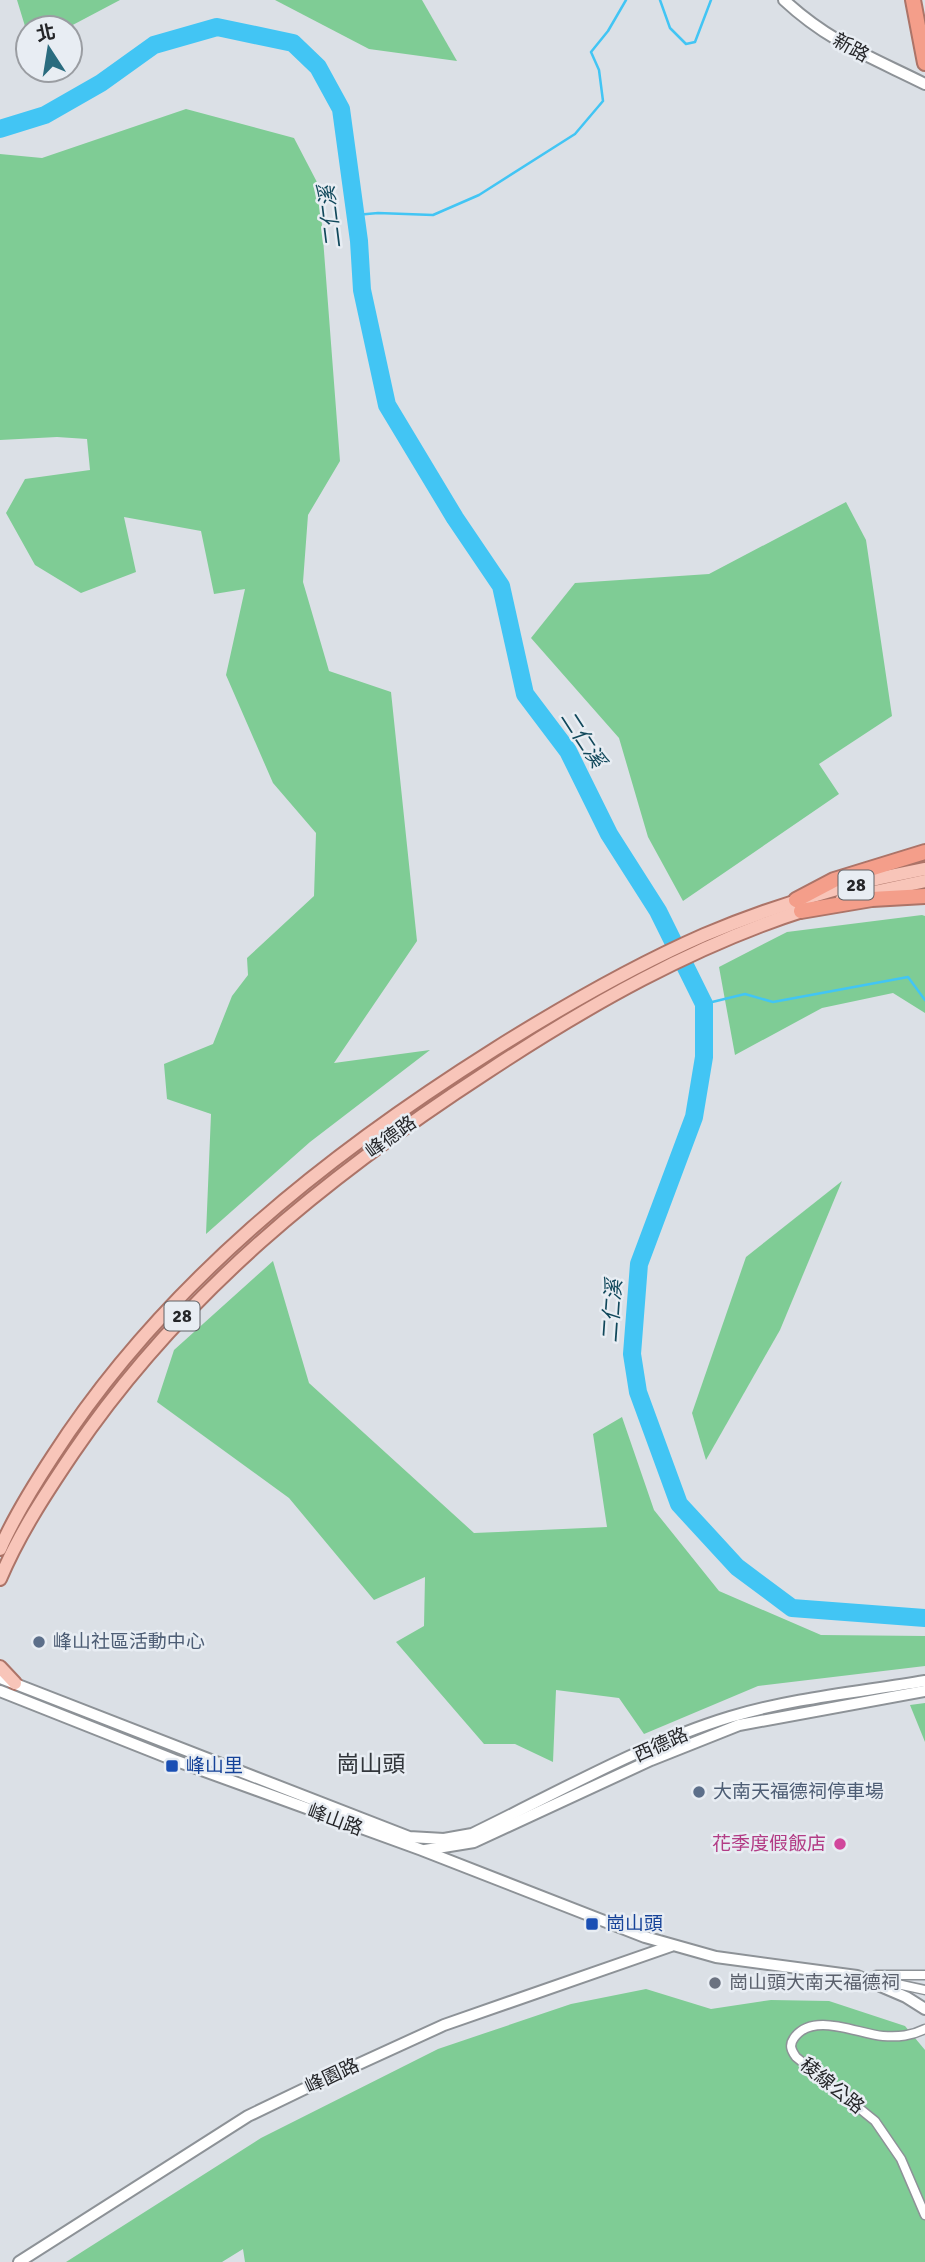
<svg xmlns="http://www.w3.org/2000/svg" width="925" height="2262" font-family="Signika,'Noto Sans TC',sans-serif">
	<rect width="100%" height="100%" fill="#dbe0e6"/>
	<!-- green -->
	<g fill="#7fcc95">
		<path d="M17,0h103l-53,28h-39v8z"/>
		<path d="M275,0h147l35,61 -88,-12z"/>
		<path d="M186,109l108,29 25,48 21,275 -32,54 -5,67 26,89 62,21 26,249 -83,122 96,-13 -120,92 -104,92 5,-120 -44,-15 -3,-35 49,-20 19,-48 16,-21 -1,-17 67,-62 2,-63 -43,-50 -47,-108 19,-86 -31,5 -13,-63 -77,-14 12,55 -55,21 -46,-28 -29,-52 19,-34 65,-9 -3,-31 -30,-2 -57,3v-286l42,4z"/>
		<path d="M846,502l20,38 26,176 -73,48 20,30 -156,107 -35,-64 -29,-99 -88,-100 44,-55 134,-9z"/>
		<path d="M922,915l3,1v97l-32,-20 -71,15 -87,47 -16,-88 68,-35z"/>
		<path d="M842,1181l-62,149 -74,130 -14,-47 54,-156z"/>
		<path d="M273,1261l36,122 165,150 133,-6 -14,-93 29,-17 32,93 65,81 102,44 104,1v30l-167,20 -114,48 -25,-36 -63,-8 -3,72 -38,-18h-31l-88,-102 28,-16 1,-49 -51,23 -85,-102 -132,-96 17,-52z"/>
		<path d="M925,1703v39l-15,-37z"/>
		<path d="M646,1989l65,20 60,-9 58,1 76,25 20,24v212h-680l-2,-13 -21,13h-156l195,-124 177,-89 133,-45z"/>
	</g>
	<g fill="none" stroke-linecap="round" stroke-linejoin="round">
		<!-- stream -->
		<g stroke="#42c5f4" stroke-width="2.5">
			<path d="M660,0l10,28 16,16 9,-2 16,-42"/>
			<path d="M356,215l22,-2 55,2 46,-20 96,-61 28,-33 -4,-31 -8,-18 17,-21 18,-31"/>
			<path d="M704,1004l41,-10 28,8 135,-25 17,23"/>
		</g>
		<!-- river -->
		<path stroke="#42c5f4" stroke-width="18" d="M0,129l45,-14 56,-32 53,-38 63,-18 76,16 25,24 23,42 18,132 3,49 25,115 68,113 46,68 24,108 43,57 41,83 49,77 46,93v53l-10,60 -55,147 -7,90 6,38 41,112 58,63 55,41 133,10"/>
		<defs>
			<g id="street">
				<path d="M876,1975h49"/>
				<path d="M870,1978l55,12"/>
				<path d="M925,2029c-14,7 -26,8 -42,7 -25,-2 -70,-25 -89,2 -5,7 -3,12 2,19l79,64 26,38 24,56"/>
			</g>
			<g id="secondary">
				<path d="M784,0c45,42 87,57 141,84"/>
				<path d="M0,1678l409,159 35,2 28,-5c81,-39 172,-91 258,-117 63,-19 130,-25 195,-36"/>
				<path d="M0,1691l174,69 248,90 223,87 71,20 141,19 49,21 19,12"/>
				<path d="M425,1850l49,-8 177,-82 88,-35 186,-34"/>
				<path d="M19,2262l229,-146 54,-26 142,-65 227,-79"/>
			</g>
			<g id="primary">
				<path d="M842,899l83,-18"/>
				<path d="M0,1549c14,-32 34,-64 53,-93 110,-171 272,-300 442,-407 67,-42 136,-82 209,-114 71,-30 145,-52 221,-66"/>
				<path d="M0,1579c19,-45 46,-86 73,-126 108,-159 254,-277 414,-381 100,-66 207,-127 321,-163"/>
				<path d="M0,1667l15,16"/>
			</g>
			<g id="highway">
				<path d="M913,0l12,63"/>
				<path d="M796,900l38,-20 91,-28"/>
				<path d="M801,911l71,-12 53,-3"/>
			</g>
		</defs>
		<!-- street casing -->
		<use href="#street" stroke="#8d9297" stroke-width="11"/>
		<!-- secondary casing -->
		<use href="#secondary" stroke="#8d9297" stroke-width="14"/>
		<!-- primary casing -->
		<use href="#primary" stroke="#ac7468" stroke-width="16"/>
		<!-- highway casing -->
		<use href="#highway" stroke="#ac7468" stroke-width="18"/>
		<!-- street -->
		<use href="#street" stroke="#fff" stroke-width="8"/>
		<!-- secondary -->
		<use href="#secondary" stroke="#fff" stroke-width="10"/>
		<!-- primary -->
		<use href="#primary" stroke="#f8c5b9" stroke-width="12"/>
		<!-- highway -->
		<use href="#highway" stroke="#f49e8a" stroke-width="14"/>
	</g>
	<!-- markers -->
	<g fill="#5c6f8a" stroke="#e8edf3" stroke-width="2.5">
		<circle cx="39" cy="1642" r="7"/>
		<circle cx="699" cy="1792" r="7"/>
	</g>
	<g fill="#1a4fb4" stroke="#e8edf3" stroke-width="2.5">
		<rect x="165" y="1759" width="14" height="14" rx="3.5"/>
		<rect x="585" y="1917" width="14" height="14" rx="3.5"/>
	</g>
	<circle fill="#d1479c" stroke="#e8edf3" stroke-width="2.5" cx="840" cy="1844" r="7"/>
	<circle fill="#6b7280" stroke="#e8edf3" stroke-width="2.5" cx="715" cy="1983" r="7"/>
	<g text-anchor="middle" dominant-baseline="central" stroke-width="5" stroke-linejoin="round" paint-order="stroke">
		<!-- shield labels -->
		<g fill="#e8edf3" stroke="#606266" stroke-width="2">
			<rect x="838.5" y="870.5" width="35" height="29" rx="5"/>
			<rect x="164.5" y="1301.5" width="35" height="29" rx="5"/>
		</g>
		<g font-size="18" font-weight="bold" fill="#252629">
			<text x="856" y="885">28</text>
			<text x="182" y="1316">28</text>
		</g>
		<!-- street labels -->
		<g font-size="19" fill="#252629" stroke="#e8edf3">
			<text transform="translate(851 48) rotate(29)">新路</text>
			<text transform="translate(391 1137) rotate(-36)">峰德路</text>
			<text transform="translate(661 1745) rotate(-24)">西德路</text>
			<text transform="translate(335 1820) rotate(20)">峰山路</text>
			<text transform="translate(332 2076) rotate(-25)">峰園路</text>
			<text transform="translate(832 2086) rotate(39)">稜線公路</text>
		</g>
		<!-- service labels -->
		<g font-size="19" fill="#4e5e75" stroke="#e8edf3" text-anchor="start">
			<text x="53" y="1642">峰山社區活動中心</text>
			<text x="713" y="1792">大南天福德祠停車場</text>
		</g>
		<!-- transit labels -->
		<g font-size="19" fill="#164399" stroke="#e8edf3" text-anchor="start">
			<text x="186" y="1766">峰山里</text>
			<text x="606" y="1924">崗山頭</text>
		</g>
		<!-- hotel labels -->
		<g font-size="19" fill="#b23c85" stroke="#e8edf3" text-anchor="end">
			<text x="826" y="1844">花季度假飯店</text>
		</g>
		<!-- worship labels -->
		<g font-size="19" fill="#5b616d" stroke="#e8edf3" text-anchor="start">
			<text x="729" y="1983">崗山頭大南天福德祠</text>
		</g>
		<!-- water labels -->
		<g font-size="21" font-style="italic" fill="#11485b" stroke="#e8edf3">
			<text transform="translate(330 217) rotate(-97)">二仁溪</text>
			<text transform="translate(583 739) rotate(57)">二仁溪</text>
			<text transform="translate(612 1311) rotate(-86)">二仁溪</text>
		</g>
		<!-- quarter labels -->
		<g font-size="23" fill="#32363b" stroke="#e8edf3">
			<text x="371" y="1764">崗山頭</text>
		</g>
	</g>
	<!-- north arrow -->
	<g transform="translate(49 49) rotate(348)"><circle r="33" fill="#e8edf3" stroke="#9a9da2" stroke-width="2"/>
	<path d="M0-5L12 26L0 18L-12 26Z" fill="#2a6c7f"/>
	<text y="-10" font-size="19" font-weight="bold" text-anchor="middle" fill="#252629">北</text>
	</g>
</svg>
